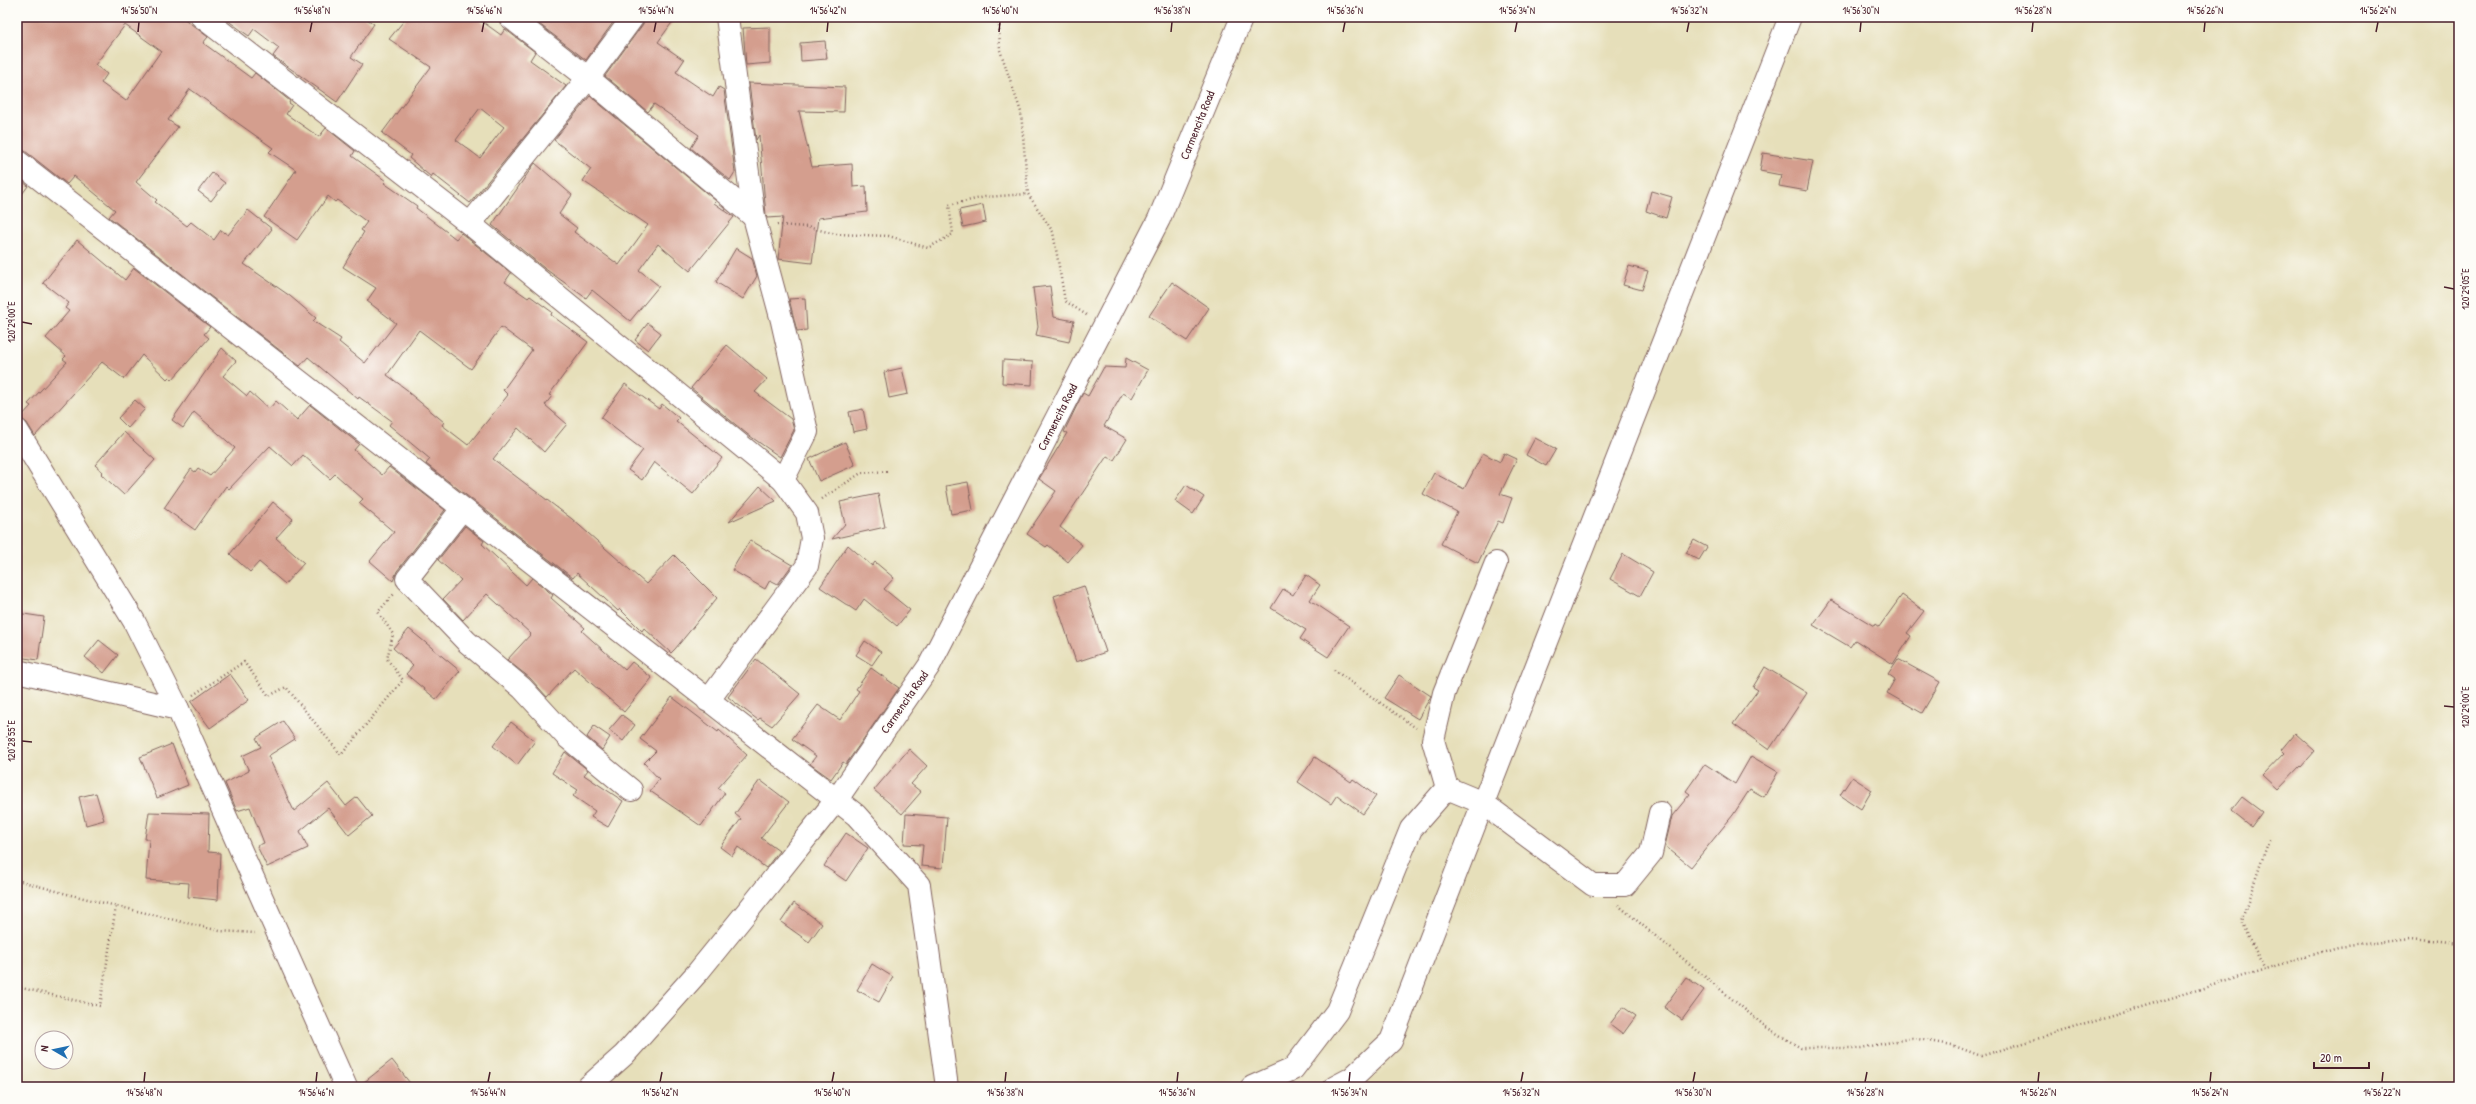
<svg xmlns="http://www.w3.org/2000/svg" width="2476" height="1104" font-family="'Patrick Hand',sans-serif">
	<rect width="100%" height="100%" fill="#fdfcf7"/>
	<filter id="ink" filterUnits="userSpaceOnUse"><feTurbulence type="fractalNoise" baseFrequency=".025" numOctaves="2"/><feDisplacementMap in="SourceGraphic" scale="8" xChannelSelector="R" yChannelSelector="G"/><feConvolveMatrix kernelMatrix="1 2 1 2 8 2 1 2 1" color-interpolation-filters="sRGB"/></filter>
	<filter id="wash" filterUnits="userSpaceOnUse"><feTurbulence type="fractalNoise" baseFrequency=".012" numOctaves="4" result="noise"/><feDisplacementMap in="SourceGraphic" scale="16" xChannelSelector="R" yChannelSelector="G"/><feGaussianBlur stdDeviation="0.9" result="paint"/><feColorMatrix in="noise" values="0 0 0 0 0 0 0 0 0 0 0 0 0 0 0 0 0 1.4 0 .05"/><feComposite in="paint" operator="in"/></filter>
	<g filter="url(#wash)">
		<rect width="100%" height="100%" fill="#e6dfba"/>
		<g id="blocks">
			<!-- building -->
			<g fill="#d49e8e" fill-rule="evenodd">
				<path d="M17,17h165l26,20 -5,6 48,35 4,-5 35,28 -1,2 3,2 -6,9 33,23 7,-9 29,23 -3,5 34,25 -2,2 33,23 -1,2 40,31 5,-6 50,40 -6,9 23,16 2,-2 22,16 -1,3 37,27 -39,53 3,1 -7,9 22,19 -23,28 -26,-24 -25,31 79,60 74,65 28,-29 43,43 -42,51 -4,4 -27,-25 -2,3 -22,-22 -2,2 -41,-38 -4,5 -147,-114 4,-5 -41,-34 3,-4 -33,-24 -1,2 -50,-42 -8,9 -191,-149 6,-7 -41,-34 -7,8 -42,-33 -8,-2zM125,25l36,26 -35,50 -25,-18 6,-9 -12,-9zM190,89l83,59 -4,4 27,18 -32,47 33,23 31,-44 7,6 2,-2 30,22 -6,8 3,2 -21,35 33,21 -9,13 29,22 -31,40 -26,-21 2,-3 -28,-18 3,-3 -26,-22 -46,-32 28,-35 -24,-19 -20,25 -7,-5 -7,10 -23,-18 -4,4 -32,-24 2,-2 -21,-18 42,-55 -10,-7zM501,327l31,23 -29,40 5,5 -40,50 -26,-20 2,-3 -35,-29 1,-1 -23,-17 32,-45 52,39z"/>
				<path d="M223,17h141l10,7 -23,33 11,7 -25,38 -64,-46 6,-8 -25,-19 -5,7z"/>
				<path d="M407,17h69l25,18 4,-6 30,23 -5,8 36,26 -96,117 -37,-29 -2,3 -22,-19 2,-3 -29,-22 49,-66 -42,-28zM480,108l24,19 -24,31 -24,-18z"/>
				<path d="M530,17h87l-31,43z"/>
				<path d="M645,17h31l-18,25 26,18 -8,12 37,25 6,-10 5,3 11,82 -5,8 -39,-32 8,-13 -45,-31 -6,8 -43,-36 38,-52z"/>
				<path d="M770,27v36l-24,2 -3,-37z"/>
				<path d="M825,41l2,18 -26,2 -1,-18z"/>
				<path d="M749,83l96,4 -1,25 -45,-1 13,56 40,-3 1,23 13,-1 1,26 -49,6 -6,45 -34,-4 5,-42 -16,1 -1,-3 -7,-80 -3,5z"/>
				<path d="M590,96l126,105 -2,2 20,14 -44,54 -32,-27 -19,26 20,16 -29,35 -38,-31 -6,8 -42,-30 -52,-43 43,-62 37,32 -13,19 18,14 -3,4 45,33 29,-40 -65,-44 8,-12 -37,-29z"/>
				<path d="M1763,153l50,8 -6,30 -28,-5 2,-11 -21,-4z"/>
				<path d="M212,173l13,10 -14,18 -13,-10z"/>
				<path d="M17,177l11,9 -11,15z"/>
				<path d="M1651,191l21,6 -6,21 -20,-7z"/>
				<path d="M983,205l3,17 -23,5 -4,-17z"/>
				<path d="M77,240l48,40 9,-12 76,59 -6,7 5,4 -37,42 -3,-3 -2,2 -25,-24 -18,24 -22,-17 -67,74 -8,-13 -7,-5 11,-12 -3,-2 39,-42 -4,-3 3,-3 -20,-18 23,-27 -4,-3 4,-5 -26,-20z"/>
				<path d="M736,248l16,10 5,18 -14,23 -27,-17z"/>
				<path d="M1629,266l19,5 -6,19 -19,-5z"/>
				<path d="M1172,282l37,26 -22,33 -38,-25z"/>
				<path d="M1050,286l4,31 20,4 -5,21 -33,-7 2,-8 -5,-39z"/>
				<path d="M805,298l2,32 -10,1 -8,-32z"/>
				<path d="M648,323l13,10 -13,17 -13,-10z"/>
				<path d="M727,345l40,34 -12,13 36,27 3,11 -14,27 -33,-23 -56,-46z"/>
				<path d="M222,348l14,13 -13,15 24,20 3,-4 19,17 7,-8 21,19 13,-15 49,39 -5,6 28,25 7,-8 56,43 -48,61 -4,10 -23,-20 24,-29 -35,-29 4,-4 -28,-25 -5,5 -27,-24 -10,11 -23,-20 -41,43 -3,-3 -31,44 -31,-22 27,-39 4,3 3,-4 12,8 25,-28 -41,-36 -11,16 -11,-8z"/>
				<path d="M1126,358l22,12 -16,28 -9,-5 -19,33 23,13 -13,21 -7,-4 -47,71 22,18 -14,17 -20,-17 -2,2 -19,-13 29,-43 -17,-12 28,-46 -3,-1 19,-39 5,3 16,-29 21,1z"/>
				<path d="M1003,360l30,2 -1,23 -30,-2z"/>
				<path d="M902,368l6,26 -19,4 -5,-26z"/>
				<path d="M625,384l34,25 3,-5 17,14 -3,3 46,37 -29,36 -39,-32 -12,18 -14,-10 15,-20 -42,-32z"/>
				<path d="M135,400l10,9 -17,19 -10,-10z"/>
				<path d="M863,409l4,20 -14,3 -4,-20z"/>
				<path d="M124,432l31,28 -31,35 -23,-21 2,-2 -8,-7z"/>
				<path d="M1535,438l21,11 -10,17 -20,-11z"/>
				<path d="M845,442l10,23 -36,16 -10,-22z"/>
				<path d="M1483,453l17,9 4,-9 13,6 -17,35 12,4 -9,25 -5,-2 -20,42 -37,-19 16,-32 -34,-18 11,-21 30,16z"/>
				<path d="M968,482l5,28 -22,4 -5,-28z"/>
				<path d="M1186,485l18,12 -11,17 -18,-13z"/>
				<path d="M760,486l16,15 -47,21z"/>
				<path d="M878,494l7,33 -53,12 13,-15 -5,-22z"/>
				<path d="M273,502l20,17 -17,19 28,25 -19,21 -26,-22 -9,10 -20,-18z"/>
				<path d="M465,526l19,15 -2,3 44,41 6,-7 21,17 -2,3 34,30 -3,3 43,39 7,-8 20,16 -28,34 -50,-44 -27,29 -17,-19 -23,-18 24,-26 -44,-40 -24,26 -20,-21 18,-19 -23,-20z"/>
				<path d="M750,540l42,25 -14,19 -8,-4 -5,9 -33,-19z"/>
				<path d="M1694,540l13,7 -8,13 -13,-7z"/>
				<path d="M848,545l24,21 3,-4 19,16 -10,11 26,21 -13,16 -33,-27 -8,12 -36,-24z"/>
				<path d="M1623,554l30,18 -13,24 -30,-17z"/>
				<path d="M1306,575l14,10 -10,15 39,26 -21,31 -28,-18 6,-9 -35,-22 12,-19 10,6z"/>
				<path d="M1084,586l22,66 -30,10 -22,-66z"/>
				<path d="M1902,595l22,16 -17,22 4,3 -18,28 -38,-24 -5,7 -37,-22 18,-25 43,26 1,-2 4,3z"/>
				<path d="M17,613l27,4 -6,43 -21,-3z"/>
				<path d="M409,629l51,42 -24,28 -30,-25 7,-8 -20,-18z"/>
				<path d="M99,640l19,15 -14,18 -19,-16z"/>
				<path d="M865,641l16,11 -9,13 -16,-10z"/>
				<path d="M756,659l44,35 -28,32 -12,-8 -2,2 -30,-23z"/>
				<path d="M1898,659l42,23 -18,31 -35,-20 8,-14 -7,-5z"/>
				<path d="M1765,667l42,26 -38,57 -36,-26 25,-34 -5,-3z"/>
				<path d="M871,668l28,20 -53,76 -3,-2 -12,17 -21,-15 6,-8 -24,-17 26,-34 22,15 19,-29 -3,-2z"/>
				<path d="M230,674l19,26 -39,28 -19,-26z"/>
				<path d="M1399,675l32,21 -13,23 -34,-21z"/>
				<path d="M672,697l46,35 1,-2 28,25 -29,33 7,5 -24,33 -51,-35 9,-12 -15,-16 12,-12 -16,-12z"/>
				<path d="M622,715l13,10 -12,16 -14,-11z"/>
				<path d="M283,721l12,18 -27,17 26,55 34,-28 18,23 11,-9 15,19 -23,19 -21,-27 -28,23 8,17 -41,19 -10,-21 7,-3 -14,-36 -13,4 -12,-28 24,-12 -7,-15 19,-9 -5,-9z"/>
				<path d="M511,722l24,19 -18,24 -24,-19z"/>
				<path d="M594,726l16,11 -8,13 -15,-13z"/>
				<path d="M2295,733l20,18 -14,16 -1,-1 -22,23 -15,-14 21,-22 -3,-3z"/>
				<path d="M172,744l16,41 -31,13 -17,-41z"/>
				<path d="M909,749l18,17 -16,18 10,8 -19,22 -28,-24z"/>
				<path d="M565,752l23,18 -4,5 39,26 -15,26 -17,-10 4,-6 -22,-15 5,-6 -26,-17z"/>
				<path d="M1751,756l27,16 -14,25 -14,-8 -17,26 -42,52 -26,-21 7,-30 18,-22 -4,-3 19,-27 30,20z"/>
				<path d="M1315,757l36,25 2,-3 23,17 -13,18 -26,-19 -6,9 -33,-22z"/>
				<path d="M1852,777l20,13 -11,19 -21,-14z"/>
				<path d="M760,780l29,22 -28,36 18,13 -13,17 -28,-21 -6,9 -12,-9 21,-28 -6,-5z"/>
				<path d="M96,793l8,27 -18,5 -7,-28z"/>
				<path d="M2242,797l20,15 -11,15 -20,-16z"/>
				<path d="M149,812l60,2 -1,38 12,1 -2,47 -30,-3 1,-14 -43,-3 3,-41h-4z"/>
				<path d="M906,814l41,3 -4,51 -22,-2 2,-21 -19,-1z"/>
				<path d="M846,833l22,15 -22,33 -22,-15z"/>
				<path d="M794,903l28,21 -13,18 -28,-20z"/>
				<path d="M872,964l21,13 -14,25 -22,-12z"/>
				<path d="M1686,977l18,13 -22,30 -18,-13z"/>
				<path d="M1623,1007l13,9 -13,18 -13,-10z"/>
				<path d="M392,1060l21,27h-55z"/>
			</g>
		</g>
	</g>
	<g filter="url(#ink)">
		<use href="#blocks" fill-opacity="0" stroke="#81625d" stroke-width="1"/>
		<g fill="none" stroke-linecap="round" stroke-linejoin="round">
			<defs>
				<g id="minor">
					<path d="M202,17l268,207 313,256 24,33 5,25 -5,28 -99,135"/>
					<path d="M510,17l78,61 166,139"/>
					<path d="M727,17l27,200 28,104 25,111 -24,48"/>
					<path d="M17,161l839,654 63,70 28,202"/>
					<path d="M470,224l118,-146 45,-61"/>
					<path d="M17,430l117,191 44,88 168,378"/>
					<path d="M462,509l-55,70 60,63 55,46 45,49 64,53"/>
					<path d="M17,671l161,38"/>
					<path d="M1447,788l-14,-48 11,-47 52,-130"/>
					<path d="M588,1087l36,-32 74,-83 52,-64 87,-109 92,-133 230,-447 83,-202"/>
					<path d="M1252,1087l41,-18 44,-58 74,-182 36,-41 36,15 307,-786"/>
					<path d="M1335,1087l17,-9 39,-37 92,-238 110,82h32l26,-32 9,-40"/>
				</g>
			</defs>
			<!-- minor casing -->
			<use href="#minor" stroke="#81625d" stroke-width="24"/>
			<!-- path -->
			<g stroke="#81625d" stroke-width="2.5" stroke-dasharray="1 3" stroke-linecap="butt">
				<path d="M992,17l7,7 1,26 21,62 7,82 25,38 12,69 23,15"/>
				<path d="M777,225l30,2 29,7 53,2 39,12 25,-14 -4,-29 36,-8 43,-3"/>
				<path d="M822,499l39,-26 28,-2"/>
				<path d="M1334,670l82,58"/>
				<path d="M193,695l51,-33 25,34 17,-9 55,68 62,-75 -16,-21 6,-25 -15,-22 16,-18"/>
				<path d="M17,880l50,14 153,37 35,2"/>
				<path d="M1618,905l148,122 35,21h60l51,-10 40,7 29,11 357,-109 72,-8 49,5"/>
				<path d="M2265,970l-24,-49 29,-84"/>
				<path d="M17,987l83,19 16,-100"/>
			</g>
			<!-- minor -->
			<use href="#minor" stroke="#fff" stroke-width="22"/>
		</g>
	</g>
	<!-- ticks -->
	<path fill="none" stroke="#4a1f2b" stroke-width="1.5" d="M138,32l1,-10M310,32l2,-10M482,32l2,-10M654,32l2,-10M827,32l1,-10M999,32l1,-10M1171,32l1,-10M1343,32l2,-10M1515,32l2,-10M1687,32l2,-10M1860,32l1,-10M2032,32l1,-10M2204,32l1,-10M2376,32l2,-10M2444,287l10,2M22,322l10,2M2444,706l10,1M22,741l10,1M144,1082l1,-10M316,1082l1,-10M488,1082l2,-10M660,1082l2,-10M832,1082l2,-10M1005,1082l1,-10M1177,1082l1,-10M1349,1082l1,-10M1521,1082l2,-10M1693,1082l2,-10M1865,1082l2,-10M2038,1082l1,-10M2210,1082l1,-10M2382,1082l1,-10"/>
	<g text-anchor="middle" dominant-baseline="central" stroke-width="3.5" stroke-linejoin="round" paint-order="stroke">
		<!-- street labels -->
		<g font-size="12" fill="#4a1f2b" stroke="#fdfcf7">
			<text transform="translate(1197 125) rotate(-68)">Carmencita Road</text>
			<text transform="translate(1057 417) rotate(-63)">Carmencita Road</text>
			<text transform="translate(904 702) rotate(-55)">Carmencita Road</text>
		</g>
	</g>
	<!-- margin -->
	<rect width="2476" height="1104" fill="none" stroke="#fdfcf7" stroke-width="44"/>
	<!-- north arrow -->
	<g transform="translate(54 1050) rotate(279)"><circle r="19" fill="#fdfcf7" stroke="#b5a4a5"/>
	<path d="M0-3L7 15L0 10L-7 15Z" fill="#1f6fb2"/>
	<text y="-6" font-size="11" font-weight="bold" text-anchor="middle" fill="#4a1f2b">N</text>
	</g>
	<!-- scale -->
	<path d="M2314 1062v6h55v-6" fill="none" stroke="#4a1f2b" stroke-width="2"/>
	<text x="2320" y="1062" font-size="12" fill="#4a1f2b" stroke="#fdfcf7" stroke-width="3" paint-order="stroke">20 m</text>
	<rect x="22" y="22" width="2432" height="1060" fill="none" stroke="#4a1f2b" stroke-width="1.5"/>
	<g font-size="10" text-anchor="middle" fill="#4a1f2b">
		<text x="139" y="14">14°56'50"N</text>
		<text x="312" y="14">14°56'48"N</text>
		<text x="484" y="14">14°56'46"N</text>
		<text x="656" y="14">14°56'44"N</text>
		<text x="828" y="14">14°56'42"N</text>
		<text x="1000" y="14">14°56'40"N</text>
		<text x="1172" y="14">14°56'38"N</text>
		<text x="1345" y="14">14°56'36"N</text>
		<text x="1517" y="14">14°56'34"N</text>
		<text x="1689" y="14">14°56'32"N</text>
		<text x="1861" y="14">14°56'30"N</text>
		<text x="2033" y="14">14°56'28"N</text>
		<text x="2205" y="14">14°56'26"N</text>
		<text x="2378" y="14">14°56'24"N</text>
		<text transform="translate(2465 289) rotate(-90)" y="4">120°29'05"E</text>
		<text transform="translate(11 322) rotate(-90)" y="4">120°29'00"E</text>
		<text transform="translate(2465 707) rotate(-90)" y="4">120°29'00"E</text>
		<text transform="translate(11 741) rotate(-90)" y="4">120°28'55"E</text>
		<text x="144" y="1096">14°56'48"N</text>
		<text x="316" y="1096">14°56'46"N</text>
		<text x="488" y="1096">14°56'44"N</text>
		<text x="660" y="1096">14°56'42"N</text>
		<text x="832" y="1096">14°56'40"N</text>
		<text x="1005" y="1096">14°56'38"N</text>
		<text x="1177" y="1096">14°56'36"N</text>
		<text x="1349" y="1096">14°56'34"N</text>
		<text x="1521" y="1096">14°56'32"N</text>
		<text x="1693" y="1096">14°56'30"N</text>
		<text x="1865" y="1096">14°56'28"N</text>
		<text x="2038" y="1096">14°56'26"N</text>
		<text x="2210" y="1096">14°56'24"N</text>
		<text x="2382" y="1096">14°56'22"N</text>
	</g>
</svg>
